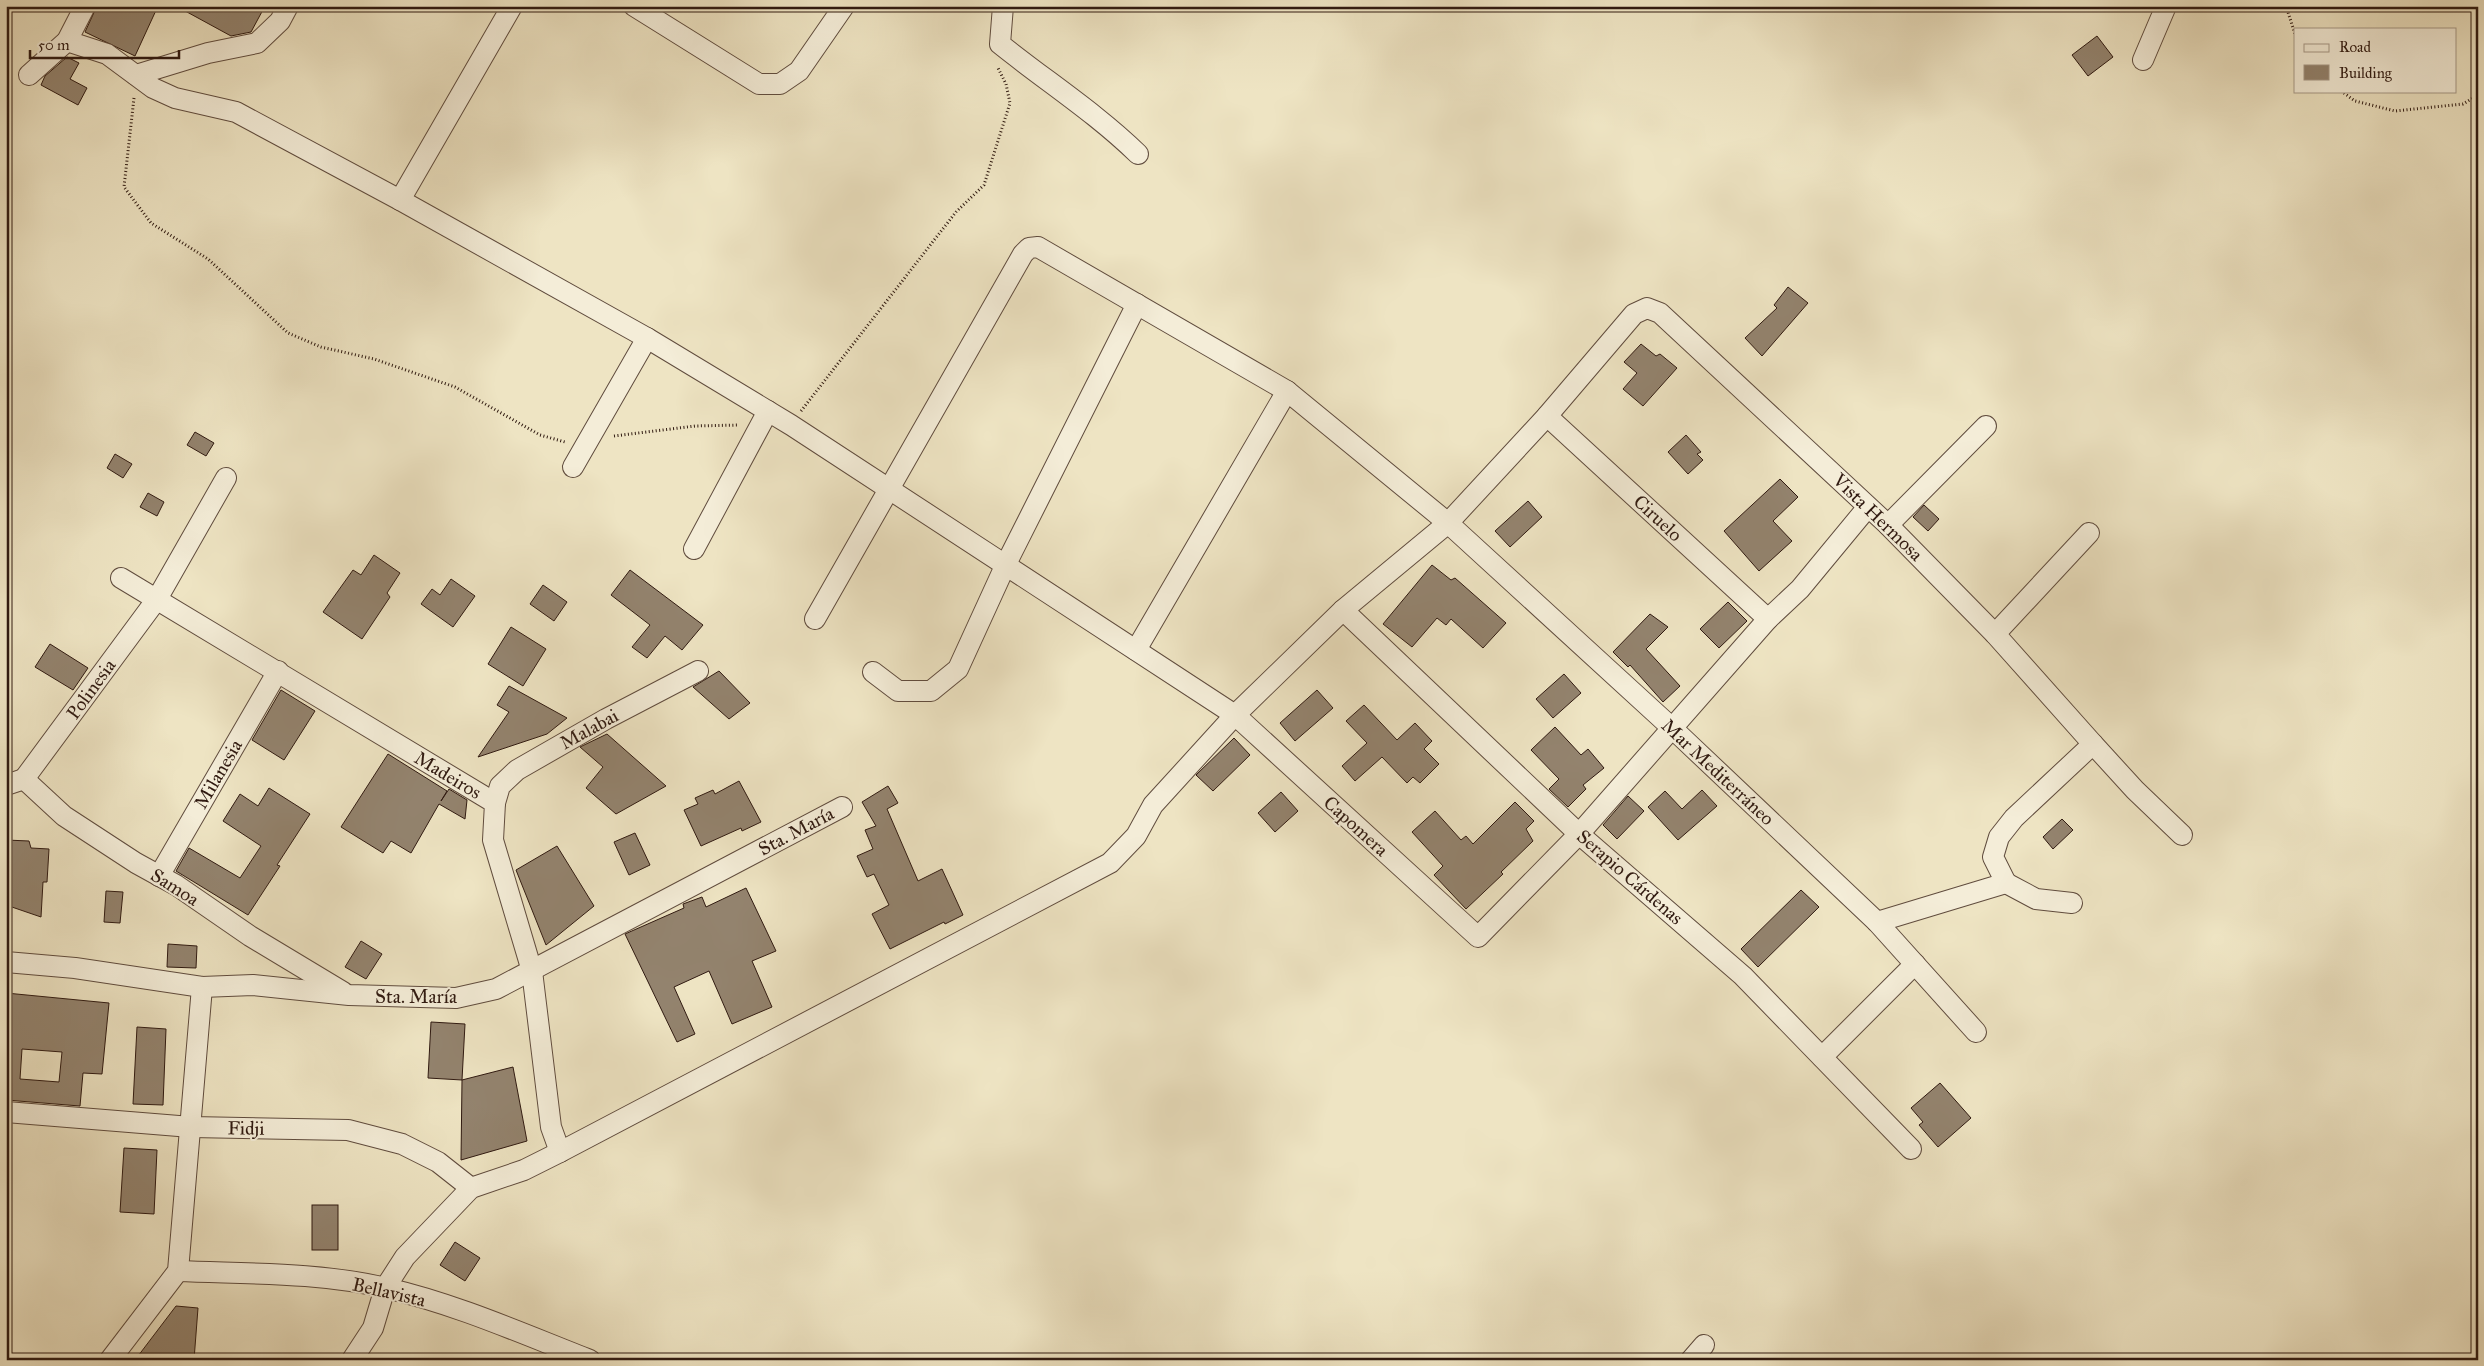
<svg xmlns="http://www.w3.org/2000/svg" width="2484" height="1366" font-family="'IM FELL Great Primer',serif">
	<rect width="100%" height="100%" fill="#eee4c3"/>
	<filter id="stains"><feTurbulence type="fractalNoise" baseFrequency=".004" numOctaves="4"/><feColorMatrix values="0 0 0 0 .2 0 0 0 0 .09 0 0 0 0 .02 0 0 0 .5 -.17"/></filter>
	<radialGradient id="worn" r=".72"><stop offset=".6" stop-color="#630" stop-opacity="0"/><stop offset="1" stop-color="#630" stop-opacity=".3"/></radialGradient>
	<!-- building -->
	<g fill="#93836e" stroke="#301a11" fill-rule="evenodd">
		<path d="M97,6h61l-23,50 -50,-24z"/>
		<path d="M176,6h89l-14,26 -20,4z"/>
		<path d="M2097,36l16,21 -25,19 -16,-21z"/>
		<path d="M67,57l12,6 -9,16 17,9 -9,17 -37,-20 4,-9z"/>
		<path d="M1788,287l20,16 -46,53 -17,-18 32,-30 -3,-3z"/>
		<path d="M1641,344l15,12 4,-2 17,14 -34,38 -20,-17 14,-16 -13,-11z"/>
		<path d="M195,432l19,11 -8,13 -19,-11z"/>
		<path d="M1686,435l15,17 -4,2 6,6 -15,14 -20,-22z"/>
		<path d="M115,454l17,10 -9,14 -16,-10z"/>
		<path d="M1780,479l18,18 -25,24 19,20 -33,30 -35,-40z"/>
		<path d="M148,493l16,9 -7,14 -17,-9z"/>
		<path d="M1528,501l14,16 -32,30 -15,-16z"/>
		<path d="M1924,505l15,14 -11,12 -15,-14z"/>
		<path d="M374,555l26,18 -13,20 3,4 -28,42 -39,-27 30,-42 8,5z"/>
		<path d="M1432,565l19,15 4,-2 51,45 -23,25 -32,-29 -5,6 -9,-7 -25,29 -29,-23z"/>
		<path d="M630,570l73,55 -21,25 -17,-14 -18,22 -15,-11 18,-22 -39,-30z"/>
		<path d="M451,579l24,17 -22,31 -32,-23 11,-15 8,6z"/>
		<path d="M543,585l24,17 -13,19 -24,-17z"/>
		<path d="M1728,602l19,19 -28,27 -19,-19z"/>
		<path d="M1650,614l18,13 -22,22 34,37 -17,16 -33,-37 -2,2 -15,-15z"/>
		<path d="M511,627l35,22 -23,37 -35,-22z"/>
		<path d="M50,644l38,24 -15,22 -38,-23z"/>
		<path d="M719,671l31,32 -21,16 -36,-32z"/>
		<path d="M1564,674l17,19 -28,25 -17,-19z"/>
		<path d="M509,686l58,32 -20,16 -69,23 31,-45 -12,-7z"/>
		<path d="M281,690l34,21 -31,49 -32,-20z"/>
		<path d="M1317,690l16,18 -38,33 -15,-18z"/>
		<path d="M1364,705l33,35 18,-17 17,18 -8,8 15,15 -19,19 -7,-6 -6,6 -25,-26 -27,24 -13,-15 25,-23 -21,-22z"/>
		<path d="M1555,727l26,28 7,-6 16,19 -21,17 3,4 -18,18 -19,-18 10,-10 -28,-29z"/>
		<path d="M607,734l59,52 -50,28 -30,-26 17,-21 -23,-20z"/>
		<path d="M1234,738l16,17 -37,36 -17,-16z"/>
		<path d="M388,754l59,37 -6,10 8,-12 18,11 -2,19 -26,-15 -28,49 -20,-12 -8,12 -42,-26z"/>
		<path d="M739,781l22,41 -19,9 -1,-3 -40,18 -17,-36 14,-6 -3,-6 18,-8 2,4z"/>
		<path d="M888,786l10,17 -11,6 31,72 24,-12 21,46 -18,9 -1,-2 -54,27 -18,-35 17,-9 -15,-31 -7,3 -10,-21 16,-7 -8,-19 11,-4 -14,-24z"/>
		<path d="M269,788l41,26 -33,51 3,1 -32,49 -72,-44 13,-23 51,30 21,-32 -38,-25 17,-27 18,12z"/>
		<path d="M1702,790l15,16 -39,34 -30,-33 17,-16 17,18z"/>
		<path d="M1281,792l17,19 -23,21 -17,-19z"/>
		<path d="M1628,796l16,15 -27,28 -14,-14z"/>
		<path d="M1515,802l19,19 -8,8 7,12 -32,31 2,2 -37,35 -32,-34 9,-9 -31,-34 23,-21 26,29 5,-4 7,8z"/>
		<path d="M2062,819l11,11 -20,19 -10,-12z"/>
		<path d="M635,833l15,32 -21,10 -15,-33z"/>
		<path d="M6,840l23,1 2,7 18,1 -2,33h-4l-2,35 -35,-12z"/>
		<path d="M557,846l37,60 -48,39 -30,-75z"/>
		<path d="M746,888l30,63 -24,10 20,46 -40,17 -23,-53 -35,16 21,47 -18,8 -52,-108 59,-26 -1,-4 19,-7 4,10z"/>
		<path d="M1801,890l18,17 -61,60 -17,-18z"/>
		<path d="M106,891l17,1 -3,31 -16,-1z"/>
		<path d="M361,941l21,13 -16,25 -21,-12z"/>
		<path d="M168,944l29,2 -1,22 -29,-1z"/>
		<path d="M6,993l103,10 -7,71 -19,-1 -3,33 -74,-6zM22,1049l40,3 -3,30 -39,-3z"/>
		<path d="M431,1022l34,2 -3,56 -34,-2z"/>
		<path d="M137,1027l29,2 -3,76 -30,-1z"/>
		<path d="M513,1067l14,74 -66,19 1,-80z"/>
		<path d="M1940,1083l31,35 -33,29 -19,-22 4,-3 -12,-14z"/>
		<path d="M124,1148l33,2 -3,64 -34,-2z"/>
		<rect x="312" y="1205" width="26" height="45"/>
		<path d="M455,1242l25,16 -15,23 -25,-16z"/>
		<path d="M176,1306l22,2 -4,52h-59z"/>
	</g>
	<g fill="none" stroke-linecap="round" stroke-linejoin="round">
		<defs>
			<g id="street">
				<path d="M634,6l125,78h21l19,-13 45,-65"/>
				<path d="M1003,6l-3,38c46,37 96,69 138,110"/>
				<path d="M67,41l40,13 46,34 22,10 61,14 164,88 247,138 144,87 444,290 243,222 101,-103 189,-215 32,-30 67,-81"/>
				<path d="M2143,60l23,-54"/>
				<path d="M29,75l38,-34 18,-35"/>
				<path d="M136,75l72,-22 49,-10 23,-22 8,-15"/>
				<path d="M400,200l112,-194"/>
				<path d="M1547,416l221,203"/>
				<path d="M573,467l74,-129"/>
				<path d="M1888,525l98,-99"/>
				<path d="M694,549l74,-138"/>
				<path d="M121,578l374,225 -2,37 39,131 19,156 9,25"/>
				<path d="M1343,610l236,224 164,142 168,173"/>
				<path d="M815,619l208,-365 6,-6 9,-1 249,144 161,132 224,205 205,194 99,110"/>
				<path d="M1995,634l94,-101"/>
				<path d="M1136,650l151,-259"/>
				<path d="M873,672l25,19h33l27,-22 48,-105 131,-260"/>
				<path d="M24,779l133,-180 69,-121"/>
				<path d="M6,785l18,-6 40,37 72,47 40,22 74,51 93,56"/>
				<path d="M495,803l5,-17 17,-16 89,-51 92,-48"/>
				<path d="M159,876l119,-205"/>
				<path d="M2006,883l30,16 36,4"/>
				<path d="M1877,922l129,-39 -13,-26 6,-20 15,-19 79,-74 42,46 47,45"/>
				<path d="M6,962l69,6 127,19 51,-2 96,10 107,3 40,-9 346,-182"/>
				<path d="M1822,1057l93,-93"/>
				<path d="M6,1112l185,15 157,3 54,14 36,18 33,26"/>
				<path d="M178,1271c69,3 141,1 208,17 70,16 137,46 204,72"/>
				<path d="M110,1360l68,-89 24,-284"/>
				<path d="M352,1360l21,-32 12,-40 20,-31 66,-69 53,-18 36,-18 550,-289 26,-27 17,-31 82,-90 108,-105 105,-87 99,-107 87,-102 13,-6 13,5 228,212 107,109 98,110"/>
				<path d="M1691,1360l13,-15"/>
			</g>
		</defs>
		<!-- street casing -->
		<use href="#street" stroke="#604c3e" stroke-width="22"/>
		<!-- path -->
		<g stroke="#301a11" stroke-width="3" stroke-dasharray="1 2.5" stroke-linecap="butt">
			<path d="M2286,6l9,28"/>
			<path d="M2341,91l14,10 40,10 68,-7 15,-9"/>
			<path d="M134,98l-10,89 27,36 57,36 80,74 33,14 53,12 81,28 85,48 25,7"/>
			<path d="M801,411l155,-199 28,-27 26,-82 -4,-19 -8,-16"/>
			<path d="M614,436l81,-10 44,-1"/>
		</g>
		<!-- street -->
		<use href="#street" stroke="#f4edd8" stroke-width="20"/>
	</g>
	<g text-anchor="middle" dominant-baseline="central" stroke-width="4" stroke-linejoin="round" paint-order="stroke">
		<!-- street labels -->
		<g font-size="19" fill="#301a11" stroke="#f4edd8">
			<text transform="translate(1878 517) rotate(44)">Vista Hermosa</text>
			<text transform="translate(1658 518) rotate(43)">Ciruelo</text>
			<text transform="translate(91 689) rotate(-54)">Polinesia</text>
			<text transform="translate(589 729) rotate(-29)">Malabai</text>
			<text transform="translate(1718 772) rotate(43)">Mar Mediterráneo</text>
			<text transform="translate(218 774) rotate(-60)">Milanesia</text>
			<text transform="translate(448 775) rotate(31)">Madeiros</text>
			<text transform="translate(1356 826) rotate(42)">Capomera</text>
			<text transform="translate(796 831) rotate(-28)">Sta. María</text>
			<text transform="translate(1630 877) rotate(41)">Serapio Cárdenas</text>
			<text transform="translate(175 887) rotate(32)">Samoa</text>
			<text x="416" y="996">Sta. María</text>
			<text transform="translate(246 1128) rotate(1)">Fidji</text>
			<text transform="translate(389 1292) rotate(13)">Bellavista</text>
		</g>
	</g>
	<!-- margin -->
	<rect width="2484" height="1366" fill="none" stroke="#eee4c3" stroke-width="25"/>
	<rect x="8" y="8" width="2469" height="1351" fill="none" stroke="#301a11" stroke-width="2.5"/>
	<rect x="12" y="12" width="2459" height="1341" fill="none" stroke="#301a11"/>
	<!-- legend -->
	<rect x="2294" y="28" width="162" height="65" fill="#f4edd8" stroke="#a69988"/>
	<rect x="2304" y="44" width="25" height="8" fill="#f4edd8" stroke="#a69988"/>
	<text x="2339" y="52" font-size="15" fill="#301a11">Road</text>
	<rect x="2304" y="65" width="25" height="15" fill="#93836e" stroke="#a69988"/>
	<text x="2339" y="78" font-size="15" fill="#301a11">Building</text>
	<!-- scale -->
	<path d="M30 50v8h149v-8" fill="none" stroke="#301a11" stroke-width="2.5"/>
	<text x="38" y="50" font-size="15" fill="#301a11" stroke="#f4edd8" stroke-width="4" paint-order="stroke">50 m</text>
	<rect width="100%" height="100%" filter="url(#stains)"/>
	<rect width="100%" height="100%" fill="url(#worn)"/>
</svg>
